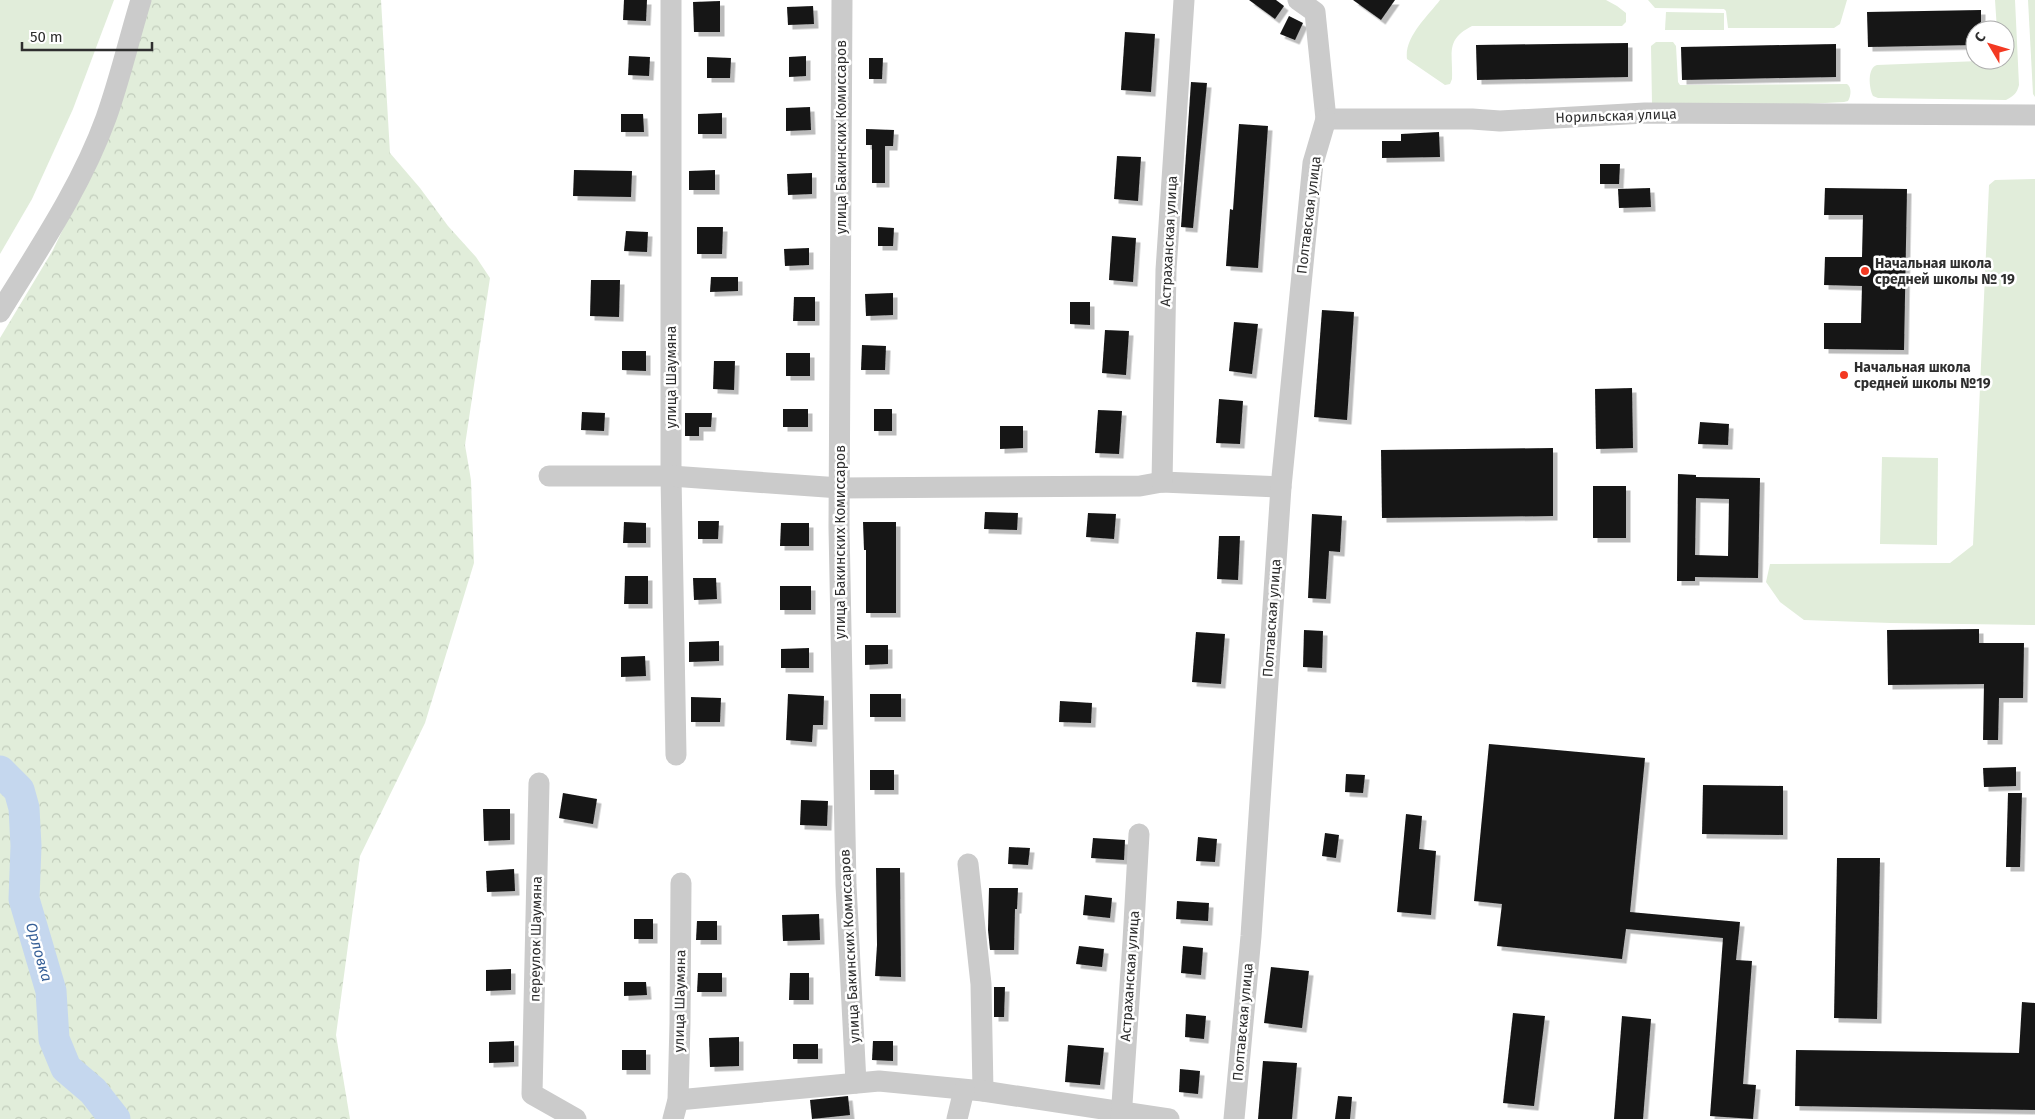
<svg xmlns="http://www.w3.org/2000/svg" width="2035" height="1119" font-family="'Fira Sans',sans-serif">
	<defs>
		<pattern id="forest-crowns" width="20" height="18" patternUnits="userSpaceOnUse" patternTransform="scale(1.25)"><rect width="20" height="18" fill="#e1edda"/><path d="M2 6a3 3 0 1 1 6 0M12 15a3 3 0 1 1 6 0" fill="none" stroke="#c1ccbb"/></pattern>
		<filter id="shadow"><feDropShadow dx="4.5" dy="4.5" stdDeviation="0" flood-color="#0004"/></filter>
	</defs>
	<rect width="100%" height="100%" fill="#fff"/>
	<!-- green -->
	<g fill="#e1edda">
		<path d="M0,0h114l-41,109 -41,90 -32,55z"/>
		<path d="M1440,0h166l11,6 9,7v9l-4,4h-150c-27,14 -19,26 -20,53l-2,5 -5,1 -38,-26c-3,-22 21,-43 33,-59z"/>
		<path d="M1648,0h199l-7,24 -6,4h-106l-2,-17 -2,-2 -69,-1z"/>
		<path d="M1995,0h20l4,85c-2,8 -5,11 -13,15l-128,-2 -5,-2c-4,-8 -6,-28 4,-31l128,-5v-30h-8z"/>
		<path d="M2028,0h7v97l-2,-3z"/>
		<path d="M1666,12l58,1v17h-59z"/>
		<path d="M1656,42h17l3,4 2,36 2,3 167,-1c5,3 4,12 1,17l-4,1 -73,4 -119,-2 -1,-58z"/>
		<path d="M2035,179v446l-144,-2 -87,-3 -24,-18 -14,-20 4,-18 180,-1 23,-18 16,-360 6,-5z"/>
		<path d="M1882,457l56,1 -1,87 -57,-1z"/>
	</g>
	<!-- forest -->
	<path fill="url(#forest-crowns)" d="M148,0h233l9,153 30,35 28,38 28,31 14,21 -25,167 6,35 3,83 -49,160 -65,133 -24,179 14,84h-350v-781l53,-88 50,-105z"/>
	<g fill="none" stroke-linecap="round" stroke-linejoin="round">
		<!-- river -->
		<path stroke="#c5d7ee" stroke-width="31" d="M0,771l19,19 5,18 2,38 -2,53 27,92 3,48 12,29 27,23 22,28"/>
	</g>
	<!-- building -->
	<g fill="#151515" fill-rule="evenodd" filter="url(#shadow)">
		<path d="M624,0h23l-1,21 -23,-1z"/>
		<path d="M1249,0h27l8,6 -9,13z"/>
		<path d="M1353,0h42l-14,20z"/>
		<path d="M720,1v31h-26l-1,-30z"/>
		<path d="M813,6l1,18 -26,1 -1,-18z"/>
		<path d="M1981,10v20h-6v15l-107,2 -1,-35z"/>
		<path d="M1289,16l14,7 -8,17 -15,-6z"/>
		<path d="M1125,32l30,2 -4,58 -30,-2z"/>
		<path d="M1628,43v34l-151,3 -1,-35z"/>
		<path d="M1836,44v33l-154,3 -1,-33z"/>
		<path d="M629,56l21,1 -1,19 -21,-1z"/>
		<path d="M806,56v20l-17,1v-20z"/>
		<path d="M707,57l24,1 -1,20h-23z"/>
		<path d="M869,58h14l-1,21h-13z"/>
		<path d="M1191,82l16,1 -14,145 -12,-1z"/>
		<path d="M810,107l1,23 -25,1v-23z"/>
		<path d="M722,113v21h-24v-20z"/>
		<path d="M621,114h22l1,18h-23z"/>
		<path d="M1239,124l29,2 -10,142 -32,-2 4,-57 3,1z"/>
		<path d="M866,129l28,1 -1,16h-8v37h-13v-38h-6z"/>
		<path d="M1439,132l1,25 -58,1v-17h19v-7z"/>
		<path d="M1117,156l24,1 -3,44 -24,-2z"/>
		<path d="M1600,164h20l-1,20h-19z"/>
		<path d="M574,170l58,1 -1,26 -58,-1z"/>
		<path d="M715,170v20h-26v-19z"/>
		<path d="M812,173v21l-24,1 -1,-21z"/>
		<path d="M1650,188l1,19 -32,1 -1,-19z"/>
		<path d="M1825,188l82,1 -3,161 -80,-1v-26h37l1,-37 -38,-1 1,-28h37l1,-42h-39z"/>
		<path d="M697,227h26l-1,27h-25z"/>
		<path d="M878,227l16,1 -1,18h-15z"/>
		<path d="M626,231l22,1 -1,20 -23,-1z"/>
		<path d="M1112,236l24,2 -3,44 -24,-2z"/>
		<path d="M809,248v17l-24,1 -1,-17z"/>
		<path d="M711,277h27v14l-28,1z"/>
		<path d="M591,280h29l-1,37 -29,-1z"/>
		<path d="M893,293v22l-27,1 -1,-22z"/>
		<path d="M794,297h21v24h-22z"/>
		<path d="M1070,302h20v23l-20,-1z"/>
		<path d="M1322,310l32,2 -7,108 -33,-3z"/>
		<path d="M1234,322l24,2 -6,50 -23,-3z"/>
		<path d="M1105,330l24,1 -3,44 -24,-2z"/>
		<path d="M862,345l24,1 -1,24h-24z"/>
		<path d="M622,351h24v20l-24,-1z"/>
		<rect x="786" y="353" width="24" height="23"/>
		<path d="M714,361h21l-1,29 -21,-1z"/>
		<path d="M1632,388l1,60 -37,1 -1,-60z"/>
		<path d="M1219,399l24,2 -3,43 -24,-1z"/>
		<rect x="783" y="409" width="25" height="18"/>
		<rect x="874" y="409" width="18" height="22"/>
		<path d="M1098,410l24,1 -3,43 -24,-1z"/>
		<path d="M582,412l23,1 -1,18 -23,-1z"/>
		<path d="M685,413h27l-1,14h-12v9h-14z"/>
		<path d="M1700,422l29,2 -1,21 -30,-1z"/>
		<path d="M1000,426h23v22l-23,1z"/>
		<path d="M1553,448v68l-171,2 -1,-68z"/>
		<path d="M1678,474l18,1v2l64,1 -2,100 -63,-1v4h-18zM1696,498l33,1 -1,57 -33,-1z"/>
		<rect x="1593" y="486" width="33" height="52"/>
		<path d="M985,512l33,1 -1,17 -33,-1z"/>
		<path d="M1088,513l28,1 -2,25 -28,-2z"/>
		<path d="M1312,514l30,2 -2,36 -11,-1 -3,48 -18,-1z"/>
		<path d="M698,521h21l-1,18h-20z"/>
		<path d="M624,522l22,1v20h-23z"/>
		<path d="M863,522h33v91h-30v-63h-2z"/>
		<path d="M781,523h28v23h-29z"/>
		<path d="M1219,536h21l-2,44 -21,-1z"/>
		<path d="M625,576h23v28h-24z"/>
		<path d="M693,578h23l1,21 -23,1z"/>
		<rect x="780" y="586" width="31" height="24"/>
		<path d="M1979,629v14h45l-1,55h-24l-1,42h-15l1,-56 -96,1 -1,-55z"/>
		<path d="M1304,630l19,1 -1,37 -19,-1z"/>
		<path d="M1196,632l29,2 -4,50 -29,-2z"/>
		<path d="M719,641v20l-30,1v-20z"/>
		<path d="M865,645h23v19l-23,1z"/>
		<path d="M809,648v20h-28v-19z"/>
		<path d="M645,656l1,20 -25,1v-20z"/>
		<path d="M788,694l36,2 -1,29h-10l-1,17 -26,-2z"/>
		<rect x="870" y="694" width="31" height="23"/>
		<path d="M691,697l30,1 -1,24h-29z"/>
		<path d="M1060,701l32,2 -1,20 -32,-1z"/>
		<path d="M1489,744l156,14 -15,154 110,10 -4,38 16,1 -9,123 13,1 -3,34 -43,-3 13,-178 -97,-9 -4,30 -125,-13 5,-42 -28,-3z"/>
		<path d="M2016,767v19l-32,1 -1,-19z"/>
		<rect x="870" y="770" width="24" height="20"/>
		<path d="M1346,774l19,1 -2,18 -18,-1z"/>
		<path d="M1703,785l80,1v49l-81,-1z"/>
		<path d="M563,793l34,6 -4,25 -34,-6z"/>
		<path d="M2008,793h14l-2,74h-14z"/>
		<path d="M801,800l27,1 -1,25 -27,-1z"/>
		<path d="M483,809h27v31l-26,1z"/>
		<path d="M1406,814l16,2 -3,33 17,2 -5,64 -34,-3z"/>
		<path d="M1325,833l14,2 -3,23 -14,-2z"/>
		<path d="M1198,837l19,2 -2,23 -19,-1z"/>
		<path d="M1093,838l32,2 -1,20 -33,-2z"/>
		<path d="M1009,847l21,1 -2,17 -20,-1z"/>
		<path d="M1837,858h43l-3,161 -43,-1z"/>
		<path d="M876,868h24l1,109 -26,-1 2,-31z"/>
		<path d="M514,869l1,22 -28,1 -1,-21z"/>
		<path d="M989,888h29l-1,21h-2l-1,41h-24l-2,-20z"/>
		<path d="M1085,895l27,3 -2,20 -27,-3z"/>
		<path d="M1177,901l32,2 -1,18 -32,-2z"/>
		<path d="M819,914l1,26 -37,1 -1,-26z"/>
		<rect x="634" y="919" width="19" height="20"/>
		<path d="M697,921h20v19h-21z"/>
		<path d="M1079,946l25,3 -2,18 -26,-3z"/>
		<path d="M1183,946l20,2 -2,27 -20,-2z"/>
		<path d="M1271,967l38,4 -7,57 -38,-5z"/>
		<path d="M511,969v21l-25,1v-21z"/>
		<path d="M698,973h24v19h-25z"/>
		<path d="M790,973h19v27h-20z"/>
		<path d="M624,982h22l1,13 -23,1z"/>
		<path d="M994,987h11l-1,30h-10z"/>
		<path d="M2022,1002l13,1v107l-240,-4 1,-56 223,3z"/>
		<path d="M1513,1013l32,3 -11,90 -31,-3z"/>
		<path d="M1186,1014l20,2 -2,23 -19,-2z"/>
		<path d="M1622,1016l29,3 -8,100h-29z"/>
		<path d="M739,1037v29l-29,1 -1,-29z"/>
		<path d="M514,1041v21l-25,1v-21z"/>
		<path d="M873,1041h20v20l-21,-1z"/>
		<rect x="793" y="1044" width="25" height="15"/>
		<path d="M1068,1045l36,3 -4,37 -35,-3z"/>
		<rect x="622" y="1050" width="24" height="20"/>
		<path d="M1263,1061l34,2 -5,56h-34z"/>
		<path d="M1180,1069l20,2 -2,23 -19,-2z"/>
		<path d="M848,1096l2,19 -38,4 -2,-19z"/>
		<path d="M1338,1096l14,1 -2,22h-15z"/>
	</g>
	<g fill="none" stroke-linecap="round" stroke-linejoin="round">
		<!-- minor -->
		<g stroke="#cbcbcb" stroke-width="21">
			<path d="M671,0v476l5,279"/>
			<path d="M842,0l-3,527 7,358 10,198"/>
			<path d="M1298,0l17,12 11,107h146l28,2 145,-8 390,2"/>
			<path d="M0,312c38,-62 81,-125 106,-194 14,-39 23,-79 35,-118"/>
			<path d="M549,476h122l169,12 300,-2 22,-4 119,5"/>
			<path d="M1162,482l4,-212 18,-270"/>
			<path d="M539,783l-7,311 44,25"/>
			<path d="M968,864l13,120 2,107"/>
			<path d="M678,1100l201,-19 104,10 186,28"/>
			<path d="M673,1119l5,-19 2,-77 1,-140"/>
			<path d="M957,1119l7,-29"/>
			<path d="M1121,1119l12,-178 6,-107"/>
			<path d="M1234,1119l17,-183 30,-449 32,-324 13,-44"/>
		</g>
	</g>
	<!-- markers -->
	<g fill="#f33922" stroke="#fff" stroke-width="2">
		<circle cx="1865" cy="271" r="5"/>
		<circle cx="1844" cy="375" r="5"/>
	</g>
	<g text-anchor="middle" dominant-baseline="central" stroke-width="5" stroke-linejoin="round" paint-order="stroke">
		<!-- street labels -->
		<g font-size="14" fill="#2e2e2e" stroke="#fff">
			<text transform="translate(1616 116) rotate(-2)">Норильская улица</text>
			<text transform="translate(841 137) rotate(-90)">улица Бакинских Комиссаров</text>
			<text transform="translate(1309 215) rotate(-83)">Полтавская улица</text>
			<text transform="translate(1169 241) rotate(-87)">Астраханская улица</text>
			<text transform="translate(671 377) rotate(-90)">улица Шаумяна</text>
			<text transform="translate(840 542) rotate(-90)">улица Бакинских Комиссаров</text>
			<text transform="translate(1272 618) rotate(-86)">Полтавская улица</text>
			<text transform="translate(536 939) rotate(-89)">переулок Шаумяна</text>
			<text transform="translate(850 946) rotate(-93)">улица Бакинских Комиссаров</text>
			<text transform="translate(1130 976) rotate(-86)">Астраханская улица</text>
			<text transform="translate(680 1001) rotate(-89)">улица Шаумяна</text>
			<text transform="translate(1243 1022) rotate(-85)">Полтавская улица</text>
		</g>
		<!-- poi labels -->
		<g font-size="14" font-weight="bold" fill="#2e2e2e" stroke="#fff" text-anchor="start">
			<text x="1875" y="263">Начальная школа<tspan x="1875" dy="16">средней школы № 19</tspan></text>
			<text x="1854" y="367">Начальная школа<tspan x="1854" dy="16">средней школы №19</tspan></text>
		</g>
		<!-- water labels -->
		<g font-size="15" font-style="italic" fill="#365f97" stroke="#fff">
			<text transform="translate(39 952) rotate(74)">Орловка</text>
		</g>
	</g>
	<!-- north arrow -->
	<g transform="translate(1990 45) rotate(308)"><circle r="24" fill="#ffffff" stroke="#ababab"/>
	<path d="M0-4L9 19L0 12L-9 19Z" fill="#f33922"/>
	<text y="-8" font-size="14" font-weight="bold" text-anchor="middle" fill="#2e2e2e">С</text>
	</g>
	<!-- scale -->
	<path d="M22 42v8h130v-8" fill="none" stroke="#2e2e2e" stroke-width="2.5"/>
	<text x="30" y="42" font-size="15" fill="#2e2e2e" stroke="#ffffff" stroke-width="4" paint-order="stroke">50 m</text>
</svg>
